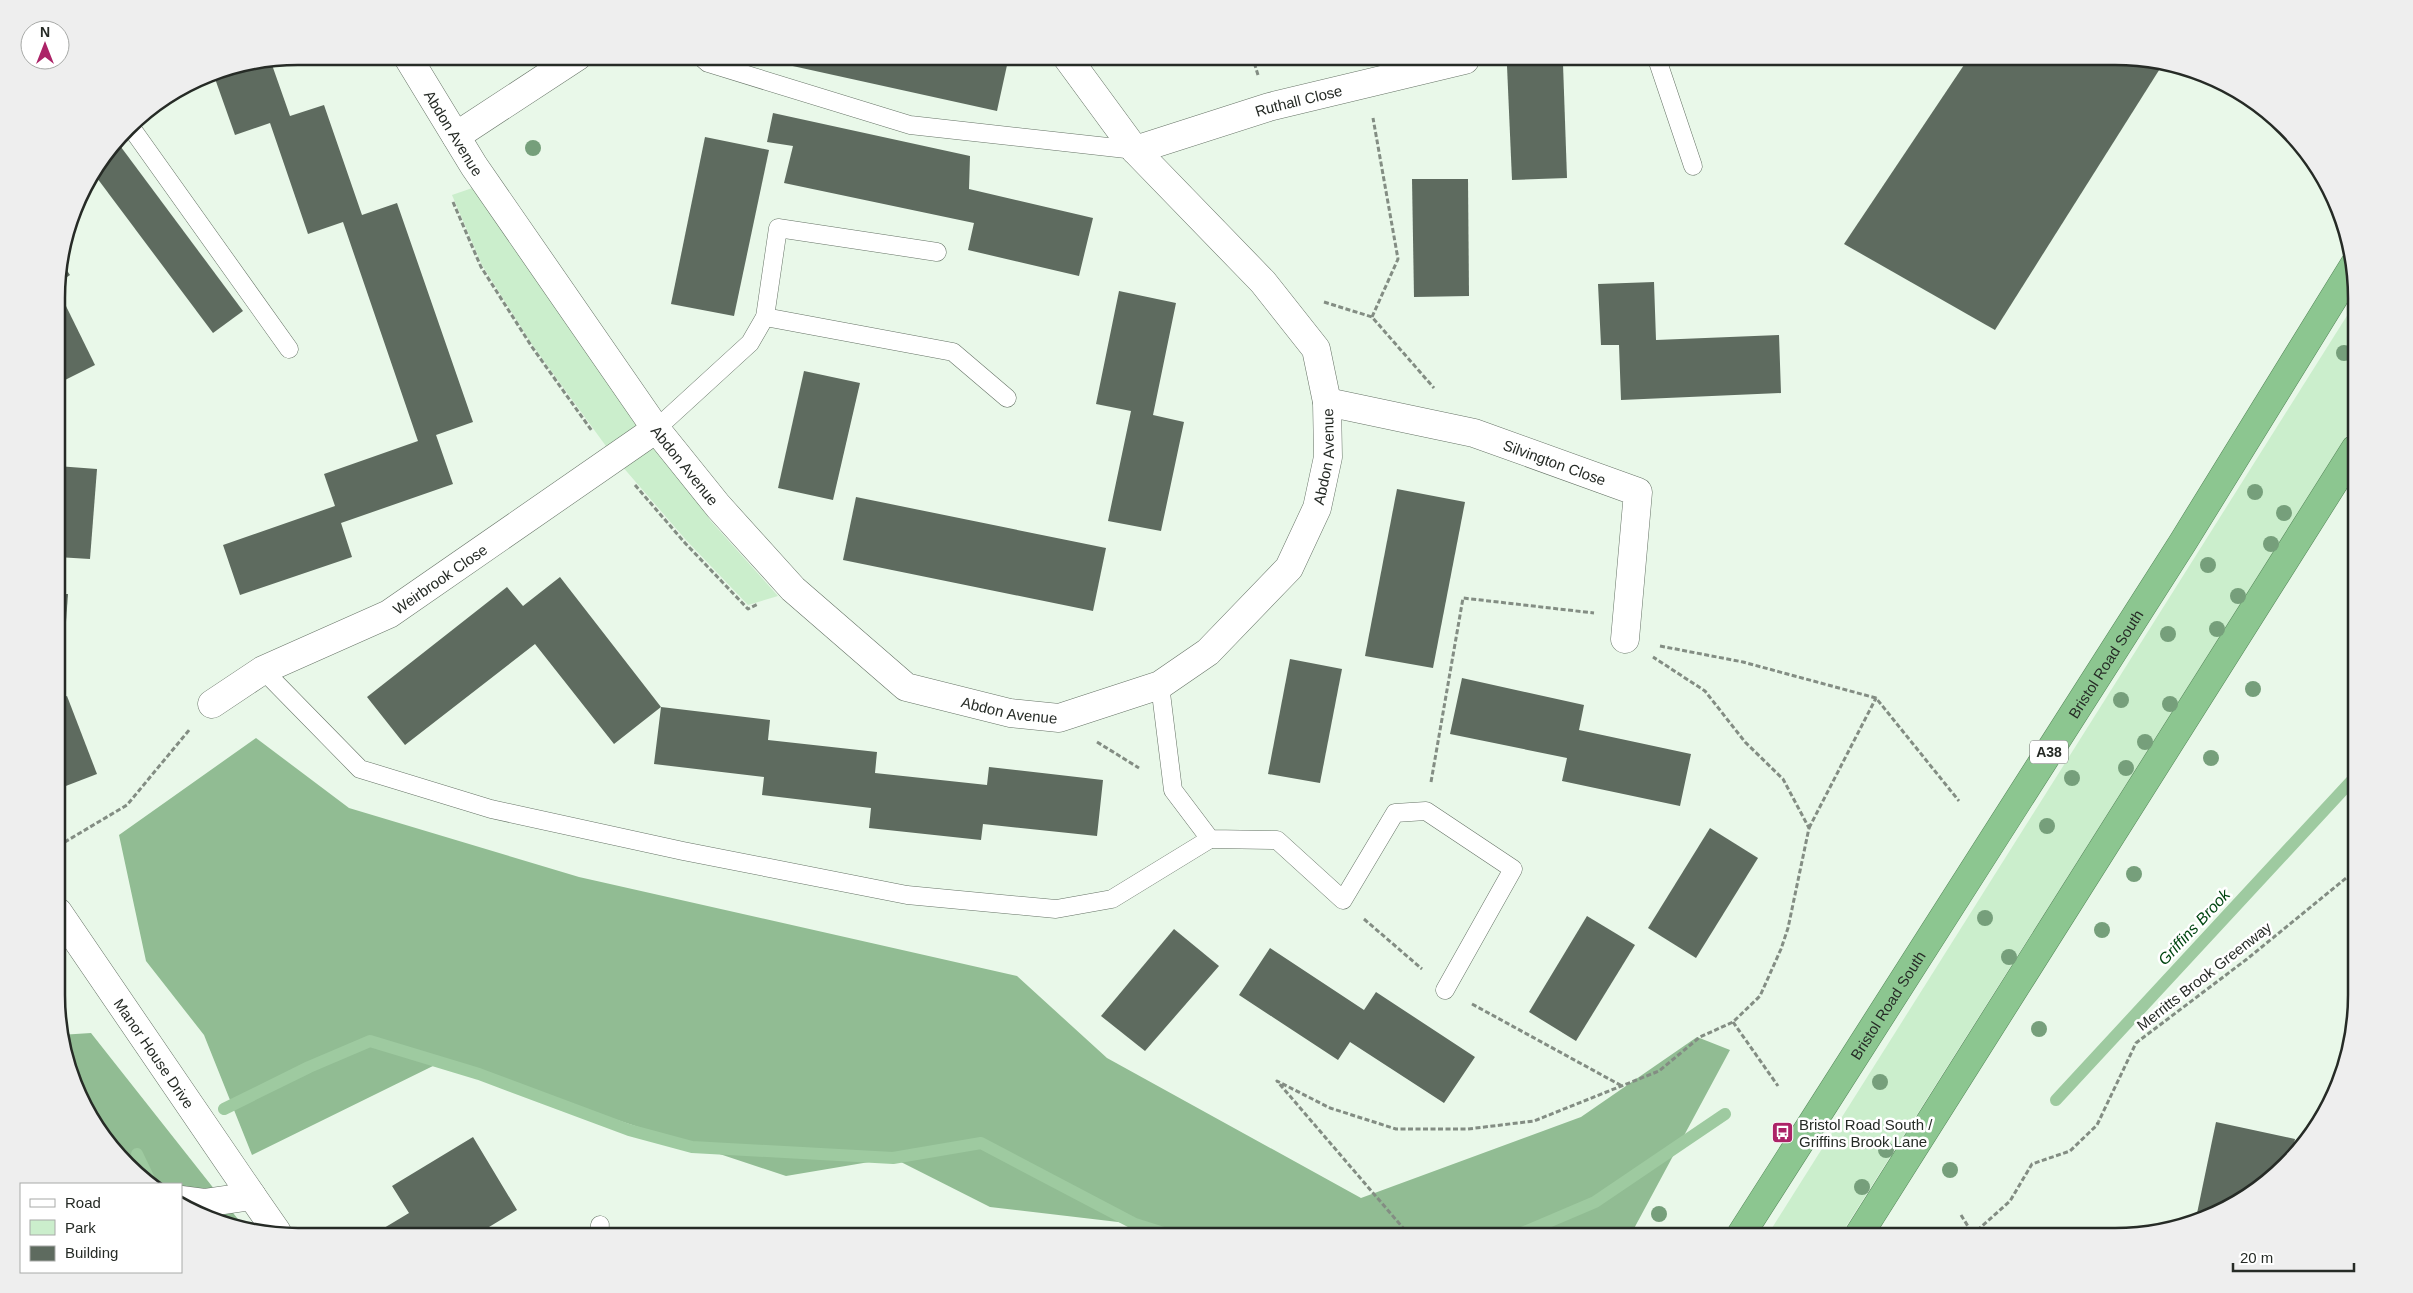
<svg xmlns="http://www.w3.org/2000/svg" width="2413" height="1293" font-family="Helvetica,sans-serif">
	<rect width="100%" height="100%" fill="#e9f8e9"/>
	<!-- green -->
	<g fill="#cbeecc">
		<path d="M481,185l171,242 -41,26 -78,-107 -51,-81 -30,-70z"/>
		<path d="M2355,303v120l-515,813h-73z"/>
		<path d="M655,432l55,88 68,76 -30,9 -62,-65 -71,-82z"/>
	</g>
	<!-- forest -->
	<g fill="#91bc93">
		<path d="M256,738l93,70 230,69 438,99 90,82 254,140 220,-81 116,-80 33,13 -100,186 -464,1 -31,-13 -145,-17 -97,-49 -107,18 -307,-102 -44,-9 -183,90 -48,-120 -58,-74 -27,-126z"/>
		<path d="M91,1033l150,190 -50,-11 -10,-8v-20h-24l-51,-42 -31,-55 -15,-52z"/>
	</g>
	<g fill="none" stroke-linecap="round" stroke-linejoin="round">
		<!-- stream -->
		<g stroke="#9ecaa0" stroke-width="12">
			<path d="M2056,1100l300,-324"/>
			<path d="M224,1109l85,-42 61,-26 109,33 150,56 63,17 201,11 88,-15 154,81 41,13"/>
			<path d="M137,1154l11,23"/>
			<path d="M1515,1236l80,-34 130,-88"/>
		</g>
	</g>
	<!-- building -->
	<g fill="#5e6b5f">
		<path d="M761,56h248l-12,55 -236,-52z"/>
		<path d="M1970,56h145l46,11 -166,263 -151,-86z"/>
		<path d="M271,62l19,54 34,-11 38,110 35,-12 76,219 -37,13 17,49 -112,39 11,34 -112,38 -17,-50 112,-39 -11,-32 94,-33 -75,-219 -35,12 -38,-111 -35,12 -22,-62z"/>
		<path d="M1563,64l4,114 -55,2 -5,-114z"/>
		<path d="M773,113l197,43 -1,33 124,29 -14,58 -111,-26 6,-27 -190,-40 9,-37 -26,-4z"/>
		<path d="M705,137l64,13 -35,166 -63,-12z"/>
		<path d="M118,143l125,168 -30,22 -119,-159z"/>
		<path d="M1412,179h56l1,117 -55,1z"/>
		<path d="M62,263l8,12 -13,9v-2z"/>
		<path d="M1654,282l2,58 123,-5 2,58 -160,7 -2,-55h-18l-3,-61z"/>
		<path d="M1119,291l57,12 -23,112 31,7 -23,109 -53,-10 23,-110 -35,-7z"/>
		<path d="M65,304l30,61 -38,19v-77z"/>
		<path d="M804,371l56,12 -27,117 -55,-12z"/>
		<path d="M57,466l40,3 -7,90 -33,-2z"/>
		<path d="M1397,489l68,13 -32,166 -68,-12z"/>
		<path d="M856,497l250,51 -13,63 -250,-51z"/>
		<path d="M560,577l101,130 109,13 -2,20 109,12 -2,21 112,12 2,-18 114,13 -6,56 -114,-12 -2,16 -112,-12 2,-20 -109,-13 2,-18 -110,-13 7,-57 -47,37 -79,-100 -130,101 -38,-48 140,-110 16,19z"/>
		<path d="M57,594h11l-6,84h-4z"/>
		<path d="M1290,659l52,10 -22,114 -52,-9z"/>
		<path d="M1462,678l122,27 -5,25 112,24 -11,52 -118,-25 5,-23 -117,-24z"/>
		<path d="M67,696l30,78 -39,15v-90z"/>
		<path d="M1710,828l48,30 -62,100 -48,-30z"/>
		<path d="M1587,916l48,29 -59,96 -47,-29z"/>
		<path d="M1174,929l45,37 -74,85 -44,-35z"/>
		<path d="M1270,948l94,62 12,-18 99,65 -31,46 -94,-61 -12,18 -99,-65z"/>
		<path d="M2216,1122l79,17 -4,21 -42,36 -54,27z"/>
		<path d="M473,1137l44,73 -28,17 6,10h-126l40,-24 -17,-27z"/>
	</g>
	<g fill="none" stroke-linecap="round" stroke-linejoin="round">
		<defs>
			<g id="service">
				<path d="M700,56l8,7 202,62 225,25"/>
				<path d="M1656,56l37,110"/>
				<path d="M130,126l159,223"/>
				<path d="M765,317l188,35 54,46"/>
				<path d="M656,429l94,-86 15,-26 13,-89 159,24"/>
				<path d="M263,670l97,99 131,40 192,42 224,44 149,14 56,-10 98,-60"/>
				<path d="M1160,685l13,105 37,49 67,1 66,60 52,-87 31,-2 87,58 -68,121"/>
				<path d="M598,1237l2,-12"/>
			</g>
			<g id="minor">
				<path id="s1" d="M407,56l67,110 182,263 62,77 75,83 113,98 104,26 49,5 101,-33 48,-33 81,-84 28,-60 11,-51 -1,-55 -11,-53 -53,-67 -128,-132 -69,-94"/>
				<path d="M456,136l122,-80"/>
				<path id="s2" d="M1135,150l134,-43 196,-47"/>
				<path id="s3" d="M1327,402l147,31 164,59 -13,147"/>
				<path id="s4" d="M212,704l51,-34 126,-56 267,-185"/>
				<path id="s5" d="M58,912l194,284"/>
				<path d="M181,1200l23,3 48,-7 25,36"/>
			</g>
			<g id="trunk">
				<path id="s6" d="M1740,1236l443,-694 171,-277"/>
				<path d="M1858,1236l497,-787"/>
			</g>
		</defs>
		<!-- service casing -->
		<use href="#service" stroke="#667366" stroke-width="19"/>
		<!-- minor casing -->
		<use href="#minor" stroke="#667366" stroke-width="29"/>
		<!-- trunk casing -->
		<use href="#trunk" stroke="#558659" stroke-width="29"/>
		<!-- path -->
		<g stroke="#838d83" stroke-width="3" stroke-dasharray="5 2.5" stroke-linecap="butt">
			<path d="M1252,56l6,19"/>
			<path d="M453,202l28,65 51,80 60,84"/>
			<path d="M1324,302l48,15 62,71"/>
			<path d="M1372,317l26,-58 -25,-141"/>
			<path d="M635,485l50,58 63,66 10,-5"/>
			<path d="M1660,646l83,16 133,36 83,103"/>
			<path d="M1097,742l42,26"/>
			<path d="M1431,782l32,-184 131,15"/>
			<path d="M1809,828l67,-130"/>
			<path d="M58,846l69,-41 63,-76"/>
			<path d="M1364,919l58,50"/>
			<path d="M1472,1004l150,82"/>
			<path d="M1733,1022l45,64"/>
			<path d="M1961,1215l13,21"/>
			<path d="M1410,1236l-133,-155 53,27 66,21h72l66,-8 125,-50 41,-34 33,-15 27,-26 21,-47 7,-21 21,-100 -26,-49 -38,-37 -40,-51 -52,-34"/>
			<path d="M1964,1236l8,-1 38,-34 22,-37 38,-13 27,-26 39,-82 111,-84 109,-89"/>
		</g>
		<!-- service -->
		<use href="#service" stroke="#fff" stroke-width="18"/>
		<!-- minor -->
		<use href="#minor" stroke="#fff" stroke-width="28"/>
		<!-- trunk -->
		<use href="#trunk" stroke="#8cc690" stroke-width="28"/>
	</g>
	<!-- trees -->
	<g fill="#769f7b">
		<circle cx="533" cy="148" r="8"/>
		<circle cx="2344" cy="353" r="8"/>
		<circle cx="2255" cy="492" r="8"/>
		<circle cx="2284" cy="513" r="8"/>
		<circle cx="2271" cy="544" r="8"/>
		<circle cx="2208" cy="565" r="8"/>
		<circle cx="2238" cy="596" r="8"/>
		<circle cx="2217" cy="629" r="8"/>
		<circle cx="2168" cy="634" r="8"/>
		<circle cx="2253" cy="689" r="8"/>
		<circle cx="2121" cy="700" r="8"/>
		<circle cx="2170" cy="704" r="8"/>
		<circle cx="2145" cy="742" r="8"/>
		<circle cx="2211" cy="758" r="8"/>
		<circle cx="2126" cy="768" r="8"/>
		<circle cx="2072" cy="778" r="8"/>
		<circle cx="2047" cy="826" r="8"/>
		<circle cx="2134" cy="874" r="8"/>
		<circle cx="1985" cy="918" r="8"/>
		<circle cx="2102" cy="930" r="8"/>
		<circle cx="2009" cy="957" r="8"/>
		<circle cx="2039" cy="1029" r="8"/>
		<circle cx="1880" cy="1082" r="8"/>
		<circle cx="1886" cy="1150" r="8"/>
		<circle cx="1950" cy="1170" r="8"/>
		<circle cx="1862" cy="1187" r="8"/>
		<circle cx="1659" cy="1214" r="8"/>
	</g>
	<!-- icons -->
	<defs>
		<symbol id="bus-square" viewBox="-11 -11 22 22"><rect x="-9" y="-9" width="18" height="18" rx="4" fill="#ac2367" stroke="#fff"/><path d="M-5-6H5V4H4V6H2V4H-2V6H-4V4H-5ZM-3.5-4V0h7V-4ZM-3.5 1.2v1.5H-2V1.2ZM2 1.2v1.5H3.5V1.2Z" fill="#fff"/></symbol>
	</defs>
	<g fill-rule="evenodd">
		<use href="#bus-square" x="1770" y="1120" width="25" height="25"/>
	</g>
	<g text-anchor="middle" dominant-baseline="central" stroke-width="5" stroke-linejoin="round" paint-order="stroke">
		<!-- shield labels -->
		<rect fill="#fff" stroke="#676b67" stroke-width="1" x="2030" y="740.5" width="38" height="23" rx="4"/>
		<g font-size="14" font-weight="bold" fill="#262b26">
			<text x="2049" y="752">A38</text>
		</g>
		<!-- street labels -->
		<g font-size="15" fill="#262b26" stroke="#fff">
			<text stroke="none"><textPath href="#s2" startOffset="171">Ruthall Close</textPath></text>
			<text stroke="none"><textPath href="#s1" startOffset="90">Abdon Avenue</textPath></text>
			<text stroke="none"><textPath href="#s1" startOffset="1365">Abdon Avenue</textPath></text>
			<text stroke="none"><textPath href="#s3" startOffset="236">Silvington Close</textPath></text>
			<text stroke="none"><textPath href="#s1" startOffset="495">Abdon Avenue</textPath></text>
			<text stroke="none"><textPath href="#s4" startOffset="261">Weirbrook Close</textPath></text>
			<text stroke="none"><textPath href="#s6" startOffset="679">Bristol Road South</textPath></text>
			<text stroke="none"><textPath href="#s1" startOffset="915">Abdon Avenue</textPath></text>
			<text transform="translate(2204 976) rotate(-38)">Merritts Brook Greenway</text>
			<text stroke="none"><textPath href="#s6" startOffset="274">Bristol Road South</textPath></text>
			<text stroke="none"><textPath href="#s5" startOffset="171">Manor House Drive</textPath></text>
		</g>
		<!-- poi labels -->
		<g font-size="15" fill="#262b26" stroke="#fff" text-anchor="start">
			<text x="1799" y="1124">Bristol Road South /<tspan x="1799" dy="17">Griffins Brook Lane</tspan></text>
		</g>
		<!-- water labels -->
		<g font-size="16" font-style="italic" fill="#014611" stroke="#fff">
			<text transform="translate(2194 927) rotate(-47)">Griffins Brook</text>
		</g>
	</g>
	<!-- crop -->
	<path d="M0 0H2413V1293H0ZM298 65H2115A233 233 0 0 1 2348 298V995A233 233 0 0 1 2115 1228H298A233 233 0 0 1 65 995V298A233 233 0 0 1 298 65Z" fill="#eee" fill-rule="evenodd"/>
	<path fill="none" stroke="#262b26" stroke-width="2.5" d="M298 65H2115A233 233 0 0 1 2348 298V995A233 233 0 0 1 2115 1228H298A233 233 0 0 1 65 995V298A233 233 0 0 1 298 65Z"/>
	<!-- legend -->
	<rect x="20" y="1183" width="162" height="90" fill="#ffffff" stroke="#a8aaa8"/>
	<rect x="30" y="1199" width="25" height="8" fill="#ffffff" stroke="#a8aaa8"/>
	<text x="65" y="1208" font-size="15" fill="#262b26">Road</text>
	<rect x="30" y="1220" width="25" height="15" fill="#cbeecc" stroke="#a8aaa8"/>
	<text x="65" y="1233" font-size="15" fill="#262b26">Park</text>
	<rect x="30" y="1246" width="25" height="15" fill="#5e6b5f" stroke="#a8aaa8"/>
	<text x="65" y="1258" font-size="15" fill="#262b26">Building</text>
	<!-- north arrow -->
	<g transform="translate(45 45)"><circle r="24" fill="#ffffff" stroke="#a8aaa8"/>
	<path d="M0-4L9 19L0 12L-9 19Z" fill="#ac2367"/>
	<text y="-8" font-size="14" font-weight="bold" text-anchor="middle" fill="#262b26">N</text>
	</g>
	<!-- scale -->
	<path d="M2233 1263v8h121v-8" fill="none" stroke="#262b26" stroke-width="2.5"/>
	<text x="2240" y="1263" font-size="15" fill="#262b26" stroke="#ffffff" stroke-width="4" paint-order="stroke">20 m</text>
</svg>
